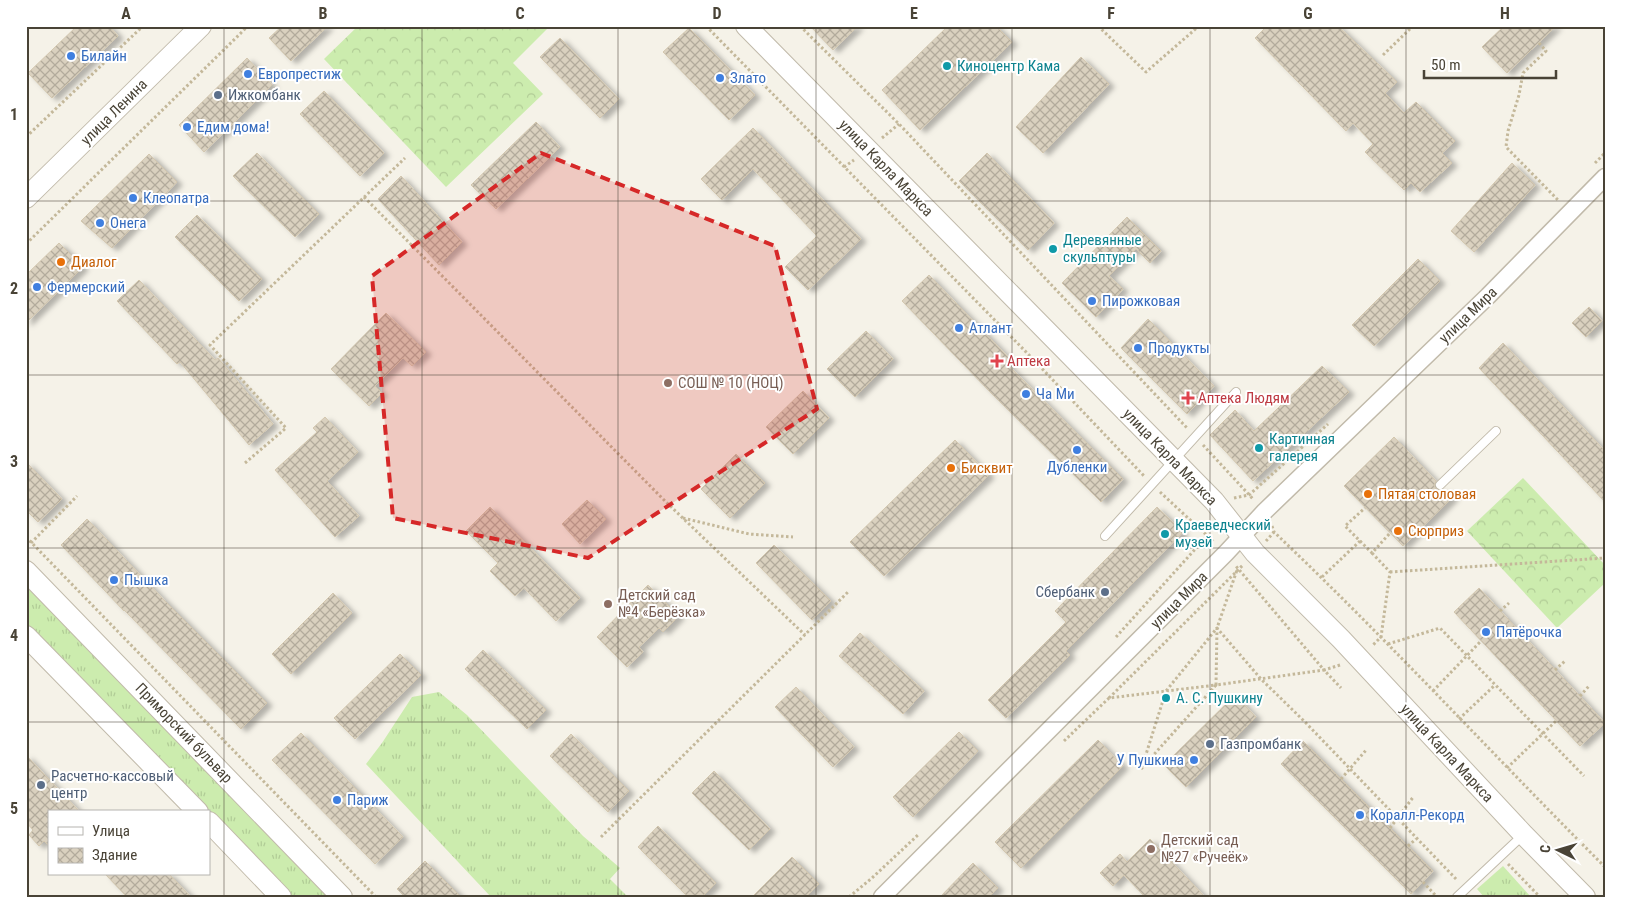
<svg xmlns="http://www.w3.org/2000/svg" width="1631" height="923" font-family="'Roboto Condensed',sans-serif">
	<defs>
		<pattern id="grass-tufts" width="24" height="20" patternUnits="userSpaceOnUse" patternTransform="scale(1.25)"><rect width="24" height="20" fill="#ccecae"/><path d="M3 7l-1-3M5 7V3M7 7l1-3M15 17l-1-3M17 17v-4M19 17l1-3" fill="none" stroke="#b1cc96"/></pattern>
		<pattern id="forest-crowns" width="20" height="18" patternUnits="userSpaceOnUse" patternTransform="scale(1.25)"><rect width="20" height="18" fill="#ccecae"/><path d="M2 6a3 3 0 1 1 6 0M12 15a3 3 0 1 1 6 0" fill="none" stroke="#b1cc96"/></pattern>
		<pattern id="building-cross-hatch" width="8" height="8" patternUnits="userSpaceOnUse" patternTransform="scale(1.25)"><rect width="8" height="8" fill="#dad1bf"/><path d="M0 0l8 8M0 8l8-8" fill="none" stroke="#b3ab9c"/></pattern>
		<filter id="shadow"><feDropShadow dx="5.5" dy="3" stdDeviation="2.5" flood-color="#0004"/></filter>
	</defs>
	<rect width="100%" height="100%" fill="#f5f2e8"/>
	<!-- grass -->
	<g fill="url(#grass-tufts)">
		<path d="M26,571l316,326h-61l-72,-75v-10h-11l-172,-176z"/>
		<path d="M439,692l28,23 116,121 37,32 -10,11 16,16 -1,2h-134l-125,-133 16,-21 30,-46z"/>
		<path d="M1503,866l28,31h-47l-7,-8z"/>
	</g>
	<!-- forest -->
	<g fill="url(#forest-crowns)">
		<path d="M358,26h192l-37,37 30,31 -97,93 -122,-128z"/>
		<path d="M1523,478l82,87v18l-48,45 -90,-97z"/>
	</g>
	<!-- building -->
	<g fill="url(#building-cross-hatch)" stroke="#d3c7af" filter="url(#shadow)">
		<path d="M77,26h32l9,10 -66,62 -24,-25z"/>
		<path d="M282,26h46l-37,35 -22,-23z"/>
		<path d="M810,26h48l-25,24z"/>
		<path d="M948,26h48l16,16 -92,88 -38,-40z"/>
		<path d="M1267,26h71l59,56 -12,11 19,20 12,-11 39,39 -13,12 10,10 -32,29 -9,-9 -7,7 -39,-38 8,-8 -20,-21 -7,8 -91,-93z"/>
		<path d="M1504,26h52l-49,47 -25,-26z"/>
		<path d="M689,28l66,67 -26,25 -66,-68z"/>
		<path d="M560,38l59,61 -19,19 -60,-61z"/>
		<path d="M1081,57l28,27 -66,69 -27,-26z"/>
		<path d="M247,58l25,27 -68,67 -25,-27z"/>
		<path d="M324,91l60,62 -24,23 -60,-62z"/>
		<path d="M536,122l24,25 -64,62 -25,-24z"/>
		<path d="M753,128l108,111 -53,51 -23,-23 32,-31 -64,-67 -31,31 -21,-21z"/>
		<path d="M257,153l62,61 -24,23 -62,-61z"/>
		<path d="M987,153l67,70 -26,27 -69,-69z"/>
		<path d="M149,154l28,28 -65,66 -31,-27z"/>
		<path d="M1512,163l23,22 -61,67 -23,-21z"/>
		<path d="M401,176l61,66 -23,23 -61,-66z"/>
		<path d="M197,215l65,64 -23,22 -64,-64z"/>
		<path d="M1127,217l34,34 -11,12 -14,-14 -27,27 14,13 -27,28 -34,-34z"/>
		<path d="M59,243l24,24 -57,56v-48z"/>
		<path d="M1418,259l22,22 -66,65 -22,-21z"/>
		<path d="M929,275l82,85 -4,4 116,115 -22,23 -111,-110 -88,-91z"/>
		<path d="M139,280l76,80 3,-2 55,66 -24,21 -69,-83 -3,2 -60,-63z"/>
		<path d="M1589,307l13,14 -16,16 -14,-14z"/>
		<path d="M386,313l40,39 -14,14 -9,-8 -28,28 7,7 -13,13 -38,-37z"/>
		<path d="M1148,319l66,67 -27,28 -66,-66z"/>
		<path d="M866,331l27,28 -38,38 -28,-28z"/>
		<path d="M1503,343l102,108v51l-126,-134z"/>
		<path d="M1322,366l27,26 -96,89 -43,-46 25,-25 19,21z"/>
		<path d="M803,391l26,27 -36,36 -27,-27z"/>
		<path d="M325,417l33,35 -31,29 32,35 -24,21 -60,-67 42,-38 -4,-4z"/>
		<path d="M1394,437l42,44 -2,5 2,3 5,2 3,-2 9,8 -50,49 -59,-60z"/>
		<path d="M955,440l34,35 -105,101 -34,-34z"/>
		<path d="M736,454l29,29 -35,35 -29,-29z"/>
		<path d="M26,462l36,37 -24,23 -12,-12z"/>
		<path d="M587,500l19,19 -26,25 -18,-20z"/>
		<path d="M490,507l90,91 -24,23 -32,-33 -9,8 -25,-25 8,-8 -32,-32z"/>
		<path d="M1157,507l26,25 -117,119 4,4 -64,63 -18,-18 78,-78 -11,-11z"/>
		<path d="M87,519l78,82 102,102 -26,26 -117,-119v1l-63,-66z"/>
		<path d="M774,545l57,56 -19,19 -56,-57z"/>
		<path d="M648,585l31,31 -16,16 -4,-4 -20,19 4,5 -16,15 -30,-30z"/>
		<path d="M1479,588l126,135 -25,23 -126,-134z"/>
		<path d="M333,593l19,20 -61,61 -19,-20z"/>
		<path d="M860,633l64,58 -21,23 -64,-58z"/>
		<path d="M483,650l63,60 -19,19 -62,-60z"/>
		<path d="M400,654l21,21 -66,64 -21,-21z"/>
		<path d="M796,687l58,60 -21,20 -58,-60z"/>
		<path d="M1235,695l21,22 -70,70 -22,-22z"/>
		<path d="M959,732l19,19 -65,66 -20,-20z"/>
		<path d="M301,733l102,104 -28,27 -103,-104z"/>
		<path d="M571,734l58,57 -21,21 -58,-56z"/>
		<path d="M1098,740l25,26 -102,102 -26,-26z"/>
		<path d="M1303,741l130,130 -22,23 -130,-130z"/>
		<path d="M26,755l54,57h-31v34l-5,-5 -5,5 -10,-11 4,-5 -7,-8z"/>
		<path d="M714,771l56,58 -21,21 -57,-57z"/>
		<path d="M658,826l58,57 -14,14h-14l-50,-50z"/>
		<path d="M1150,839l55,58h-60l-21,-22 -11,11 -13,-13 20,-19 7,8z"/>
		<path d="M792,857l27,27 -13,13h-54z"/>
		<path d="M425,861l36,36h-56l-8,-8z"/>
		<path d="M973,863l25,25 -9,9h-49z"/>
		<path d="M105,874h64l22,23h-64z"/>
	</g>
	<g fill="none" stroke-linecap="round" stroke-linejoin="round">
		<defs>
			<g id="service">
				<path d="M1440,485l56,-54"/>
				<path d="M1105,536l131,-144"/>
				<path d="M1457,897l65,-61"/>
			</g>
			<path id="minor" d="M882,897l344,-344 39,-42 223,-215 117,-119"/>
			<g id="tertiary">
				<path d="M746,26l468,475 41,52 86,86 183,196 61,62"/>
				<path d="M26,198l175,-172"/>
				<path d="M26,571l316,326"/>
				<path d="M26,636l172,176"/>
				<path d="M209,822l72,75"/>
			</g>
		</defs>
		<!-- service casing -->
		<use href="#service" stroke="#c1baaa" stroke-width="10"/>
		<!-- minor casing -->
		<use href="#minor" stroke="#c1baaa" stroke-width="19"/>
		<!-- tertiary casing -->
		<use href="#tertiary" stroke="#c1baaa" stroke-width="22"/>
		<!-- path -->
		<g stroke="#c4b89a" stroke-width="3" stroke-dasharray="2.5 2.5" stroke-linecap="butt">
			<path d="M706,26l324,330 115,121"/>
			<path d="M800,26l99,98 288,304"/>
			<path d="M1098,26l48,46 53,-46"/>
			<path d="M1539,43l7,8 -23,22 -4,22 -11,36 -2,16 53,54"/>
			<path d="M1383,55l30,-29"/>
			<path d="M26,137l117,-111"/>
			<path d="M882,138l17,-14"/>
			<path d="M1595,163l10,-10"/>
			<path d="M844,167l10,-7"/>
			<path d="M364,197l302,305 139,133"/>
			<path d="M26,244l222,-218"/>
			<path d="M1203,445l50,54"/>
			<path d="M245,463l41,-35 -76,-83 195,-187"/>
			<path d="M1160,492l54,50"/>
			<path d="M1234,498l15,-3 79,-71"/>
			<path d="M683,518l66,16 44,3"/>
			<path d="M1272,526l2,6c114,108 220,224 331,335"/>
			<path d="M26,537l350,360"/>
			<path d="M1266,541l8,-9"/>
			<path d="M1360,541l12,12 18,-20"/>
			<path d="M31,543l46,-47"/>
			<path d="M1372,553l18,19 -9,65 -9,9"/>
			<path d="M1390,572l215,-14"/>
			<path d="M1322,577l38,-36 -15,-15 20,-18"/>
			<path d="M1500,611l9,-8"/>
			<path d="M1116,637l91,-101 2,-12"/>
			<path d="M1525,637l9,-8"/>
			<path d="M1388,644l52,-16 144,148"/>
			<path d="M1340,665l-16,5 17,18"/>
			<path d="M1555,670l10,-9"/>
			<path d="M1433,691l48,-50"/>
			<path d="M1580,696l9,-10"/>
			<path d="M1109,698l134,-133"/>
			<path d="M1459,719l36,-34"/>
			<path d="M1064,741l45,-43 107,-13 1,-57 20,-58"/>
			<path d="M1142,767l24,-76 51,-63 44,51 43,42 153,159"/>
			<path d="M1507,768l49,-47"/>
			<path d="M1141,769l75,-84 108,-15 -89,-105"/>
			<path d="M1341,779l26,-30"/>
			<path d="M1390,828l24,-32"/>
			<path d="M601,837l247,-245"/>
			<path d="M1408,846l8,-7"/>
			<path d="M1508,864l32,33"/>
			<path d="M1423,882l14,15"/>
			<path d="M849,897l23,-19 47,-44"/>
		</g>
		<!-- service -->
		<use href="#service" stroke="#fff" stroke-width="8"/>
		<!-- minor -->
		<use href="#minor" stroke="#fff" stroke-width="16"/>
		<!-- tertiary -->
		<use href="#tertiary" stroke="#fff" stroke-width="20"/>
	</g>
	<!-- marked area -->
	<path fill="#d62828" fill-opacity="0.2" stroke="#d62828" stroke-width="4" stroke-dasharray="10 6" stroke-linejoin="round" d="M541,153l234,93 42,163 -229,149 -195,-40 -21,-242z"/>
	<!-- grid -->
	<path fill="none" stroke="#494336" stroke-width="1" stroke-opacity="0.55" d="M224,26v871M422,26v871M618,26v871M816,26v871M1012,26v871M1210,26v871M1406,26v871M26,201h1579M26,375h1579M26,548h1579M26,722h1579"/>
	<!-- markers -->
	<g fill="#3f7fe0" stroke="#fff" stroke-width="2">
		<circle cx="71" cy="56" r="5"/>
		<circle cx="248" cy="74" r="5"/>
		<circle cx="720" cy="78" r="5"/>
		<circle cx="187" cy="127" r="5"/>
		<circle cx="133" cy="198" r="5"/>
		<circle cx="100" cy="223" r="5"/>
		<circle cx="37" cy="287" r="5"/>
		<circle cx="1092" cy="301" r="5"/>
		<circle cx="959" cy="328" r="5"/>
		<circle cx="1138" cy="348" r="5"/>
		<circle cx="1026" cy="394" r="5"/>
		<circle cx="1077" cy="450" r="5"/>
		<circle cx="114" cy="580" r="5"/>
		<circle cx="1486" cy="632" r="5"/>
		<circle cx="1194" cy="760" r="5"/>
		<circle cx="337" cy="800" r="5"/>
		<circle cx="1360" cy="815" r="5"/>
	</g>
	<g fill="#0f9aa8" stroke="#fff" stroke-width="2">
		<circle cx="947" cy="66" r="5"/>
		<circle cx="1053" cy="249" r="5"/>
		<circle cx="1259" cy="448" r="5"/>
		<circle cx="1165" cy="534" r="5"/>
		<circle cx="1166" cy="698" r="5"/>
	</g>
	<g fill="#5c6f8a" stroke="#fff" stroke-width="2">
		<circle cx="218" cy="95" r="5"/>
		<circle cx="1105" cy="592" r="5"/>
		<circle cx="1210" cy="744" r="5"/>
		<circle cx="41" cy="785" r="5"/>
	</g>
	<g fill="#e8710a" stroke="#fff" stroke-width="2">
		<circle cx="61" cy="262" r="5"/>
		<circle cx="951" cy="468" r="5"/>
		<circle cx="1368" cy="494" r="5"/>
		<circle cx="1398" cy="531" r="5"/>
	</g>
	<g fill="#e0444e" stroke="#fff" stroke-width="2">
		<path d="M994.5 353.5h5v5h5v5h-5v5h-5v-5h-5v-5h5z"/>
		<path d="M1185.5 390.5h5v5h5v5h-5v5h-5v-5h-5v-5h5z"/>
	</g>
	<g fill="#8d6e63" stroke="#fff" stroke-width="2">
		<circle cx="668" cy="383" r="5"/>
		<circle cx="608" cy="604" r="5"/>
		<circle cx="1151" cy="849" r="5"/>
	</g>
	<g text-anchor="middle" dominant-baseline="central" stroke-width="4" stroke-linejoin="round" paint-order="stroke">
		<!-- shop labels -->
		<g font-size="15" fill="#366cbe" stroke="#fff" text-anchor="start">
			<text x="81" y="56">Билайн</text>
			<text x="258" y="74">Европрестиж</text>
			<text x="730" y="78">Злато</text>
			<text x="197" y="127">Едим дома!</text>
			<text x="143" y="198">Клеопатра</text>
			<text x="110" y="223">Онега</text>
			<text x="47" y="287">Фермерский</text>
			<text x="1102" y="301">Пирожковая</text>
			<text x="969" y="328">Атлант</text>
			<text x="1148" y="348">Продукты</text>
			<text x="1036" y="394">Ча Ми</text>
			<text x="1077" y="467" text-anchor="middle">Дубленки</text>
			<text x="124" y="580">Пышка</text>
			<text x="1496" y="632">Пятёрочка</text>
			<text x="1184" y="760" text-anchor="end">У Пушкина</text>
			<text x="347" y="800">Париж</text>
			<text x="1370" y="815">Коралл-Рекорд</text>
		</g>
		<!-- culture labels -->
		<g font-size="15" fill="#0d838f" stroke="#fff" text-anchor="start">
			<text x="957" y="66">Киноцентр Кама</text>
			<text x="1063" y="240">Деревянные<tspan x="1063" dy="17">скульптуры</tspan></text>
			<text x="1269" y="439">Картинная<tspan x="1269" dy="17">галерея</tspan></text>
			<text x="1175" y="525">Краеведческий<tspan x="1175" dy="17">музей</tspan></text>
			<text x="1176" y="698">А. С. Пушкину</text>
		</g>
		<!-- service labels -->
		<g font-size="15" fill="#4e5e75" stroke="#fff" text-anchor="start">
			<text x="228" y="95">Ижкомбанк</text>
			<text x="1095" y="592" text-anchor="end">Сбербанк</text>
			<text x="1220" y="744">Газпромбанк</text>
			<text x="51" y="776">Расчетно-кассовый<tspan x="51" dy="17">центр</tspan></text>
		</g>
		<!-- street labels -->
		<g font-size="15" fill="#494336" stroke="#fff">
			<text transform="translate(114 112) rotate(-45)">улица Ленина</text>
			<text transform="translate(886 168) rotate(46)">улица Карла Маркса</text>
			<text transform="translate(1468 315) rotate(-44)">улица Мира</text>
			<text transform="translate(1170 457) rotate(46)">улица Карла Маркса</text>
			<text transform="translate(1179 600) rotate(-45)">улица Мира</text>
			<text transform="translate(184 733) rotate(46)">Приморский бульвар</text>
			<text transform="translate(1447 753) rotate(47)">улица Карла Маркса</text>
		</g>
		<!-- food labels -->
		<g font-size="15" fill="#c56008" stroke="#fff" text-anchor="start">
			<text x="71" y="262">Диалог</text>
			<text x="961" y="468">Бисквит</text>
			<text x="1378" y="494">Пятая столовая</text>
			<text x="1408" y="531">Сюрприз</text>
		</g>
		<!-- health labels -->
		<g font-size="15" fill="#be3a42" stroke="#fff" text-anchor="start">
			<text x="1007" y="361">Аптека</text>
			<text x="1198" y="398">Аптека Людям</text>
		</g>
		<!-- education labels -->
		<g font-size="15" fill="#785e54" stroke="#fff" text-anchor="start">
			<text x="678" y="383">СОШ № 10 (НОЦ)</text>
			<text x="618" y="595">Детский сад<tspan x="618" dy="17">№4 «Берёзка»</tspan></text>
			<text x="1161" y="840">Детский сад<tspan x="1161" dy="17">№27 «Ручеёк»</tspan></text>
		</g>
	</g>
	<!-- border -->
	<rect width="1631" height="923" fill="none" stroke="#ffffff" stroke-width="55"/>
	<!-- legend -->
	<rect x="48" y="810" width="162" height="65" fill="#ffffff" stroke="#b6b4af"/>
	<rect x="58" y="827" width="25" height="8" fill="#ffffff" stroke="#b6b4af"/>
	<text x="92" y="836" font-size="15" fill="#494336">Улица</text>
	<rect x="58" y="848" width="25" height="15" fill="url(#building-cross-hatch)" stroke="#b6b4af"/>
	<text x="92" y="860" font-size="15" fill="#494336">Здание</text>
	<!-- north arrow -->
	<g transform="translate(1558 850) rotate(275)" stroke="#ffffff" stroke-width="4" paint-order="stroke">
	<path d="M0-4L9 19L0 12L-9 19Z" fill="#494336"/>
	<text y="-8" font-size="14" font-weight="bold" text-anchor="middle" fill="#494336">С</text>
	</g>
	<!-- scale -->
	<path d="M1424 70v8h132v-8" fill="none" stroke="#494336" stroke-width="2.5"/>
	<text x="1431" y="70" font-size="15" fill="#494336" stroke="#ffffff" stroke-width="4" paint-order="stroke">50 m</text>
	<rect x="28" y="28" width="1576" height="868" fill="none" stroke="#494336" stroke-width="2"/>
	<g font-size="16" text-anchor="middle" font-weight="bold" fill="#494336">
		<text x="126" y="19">A</text>
		<text x="323" y="19">B</text>
		<text x="520" y="19">C</text>
		<text x="717" y="19">D</text>
		<text x="914" y="19">E</text>
		<text x="1111" y="19">F</text>
		<text x="1308" y="19">G</text>
		<text x="1505" y="19">H</text>
		<text x="14" y="120">1</text>
		<text x="14" y="294">2</text>
		<text x="14" y="467">3</text>
		<text x="14" y="641">4</text>
		<text x="14" y="814">5</text>
	</g>
</svg>
